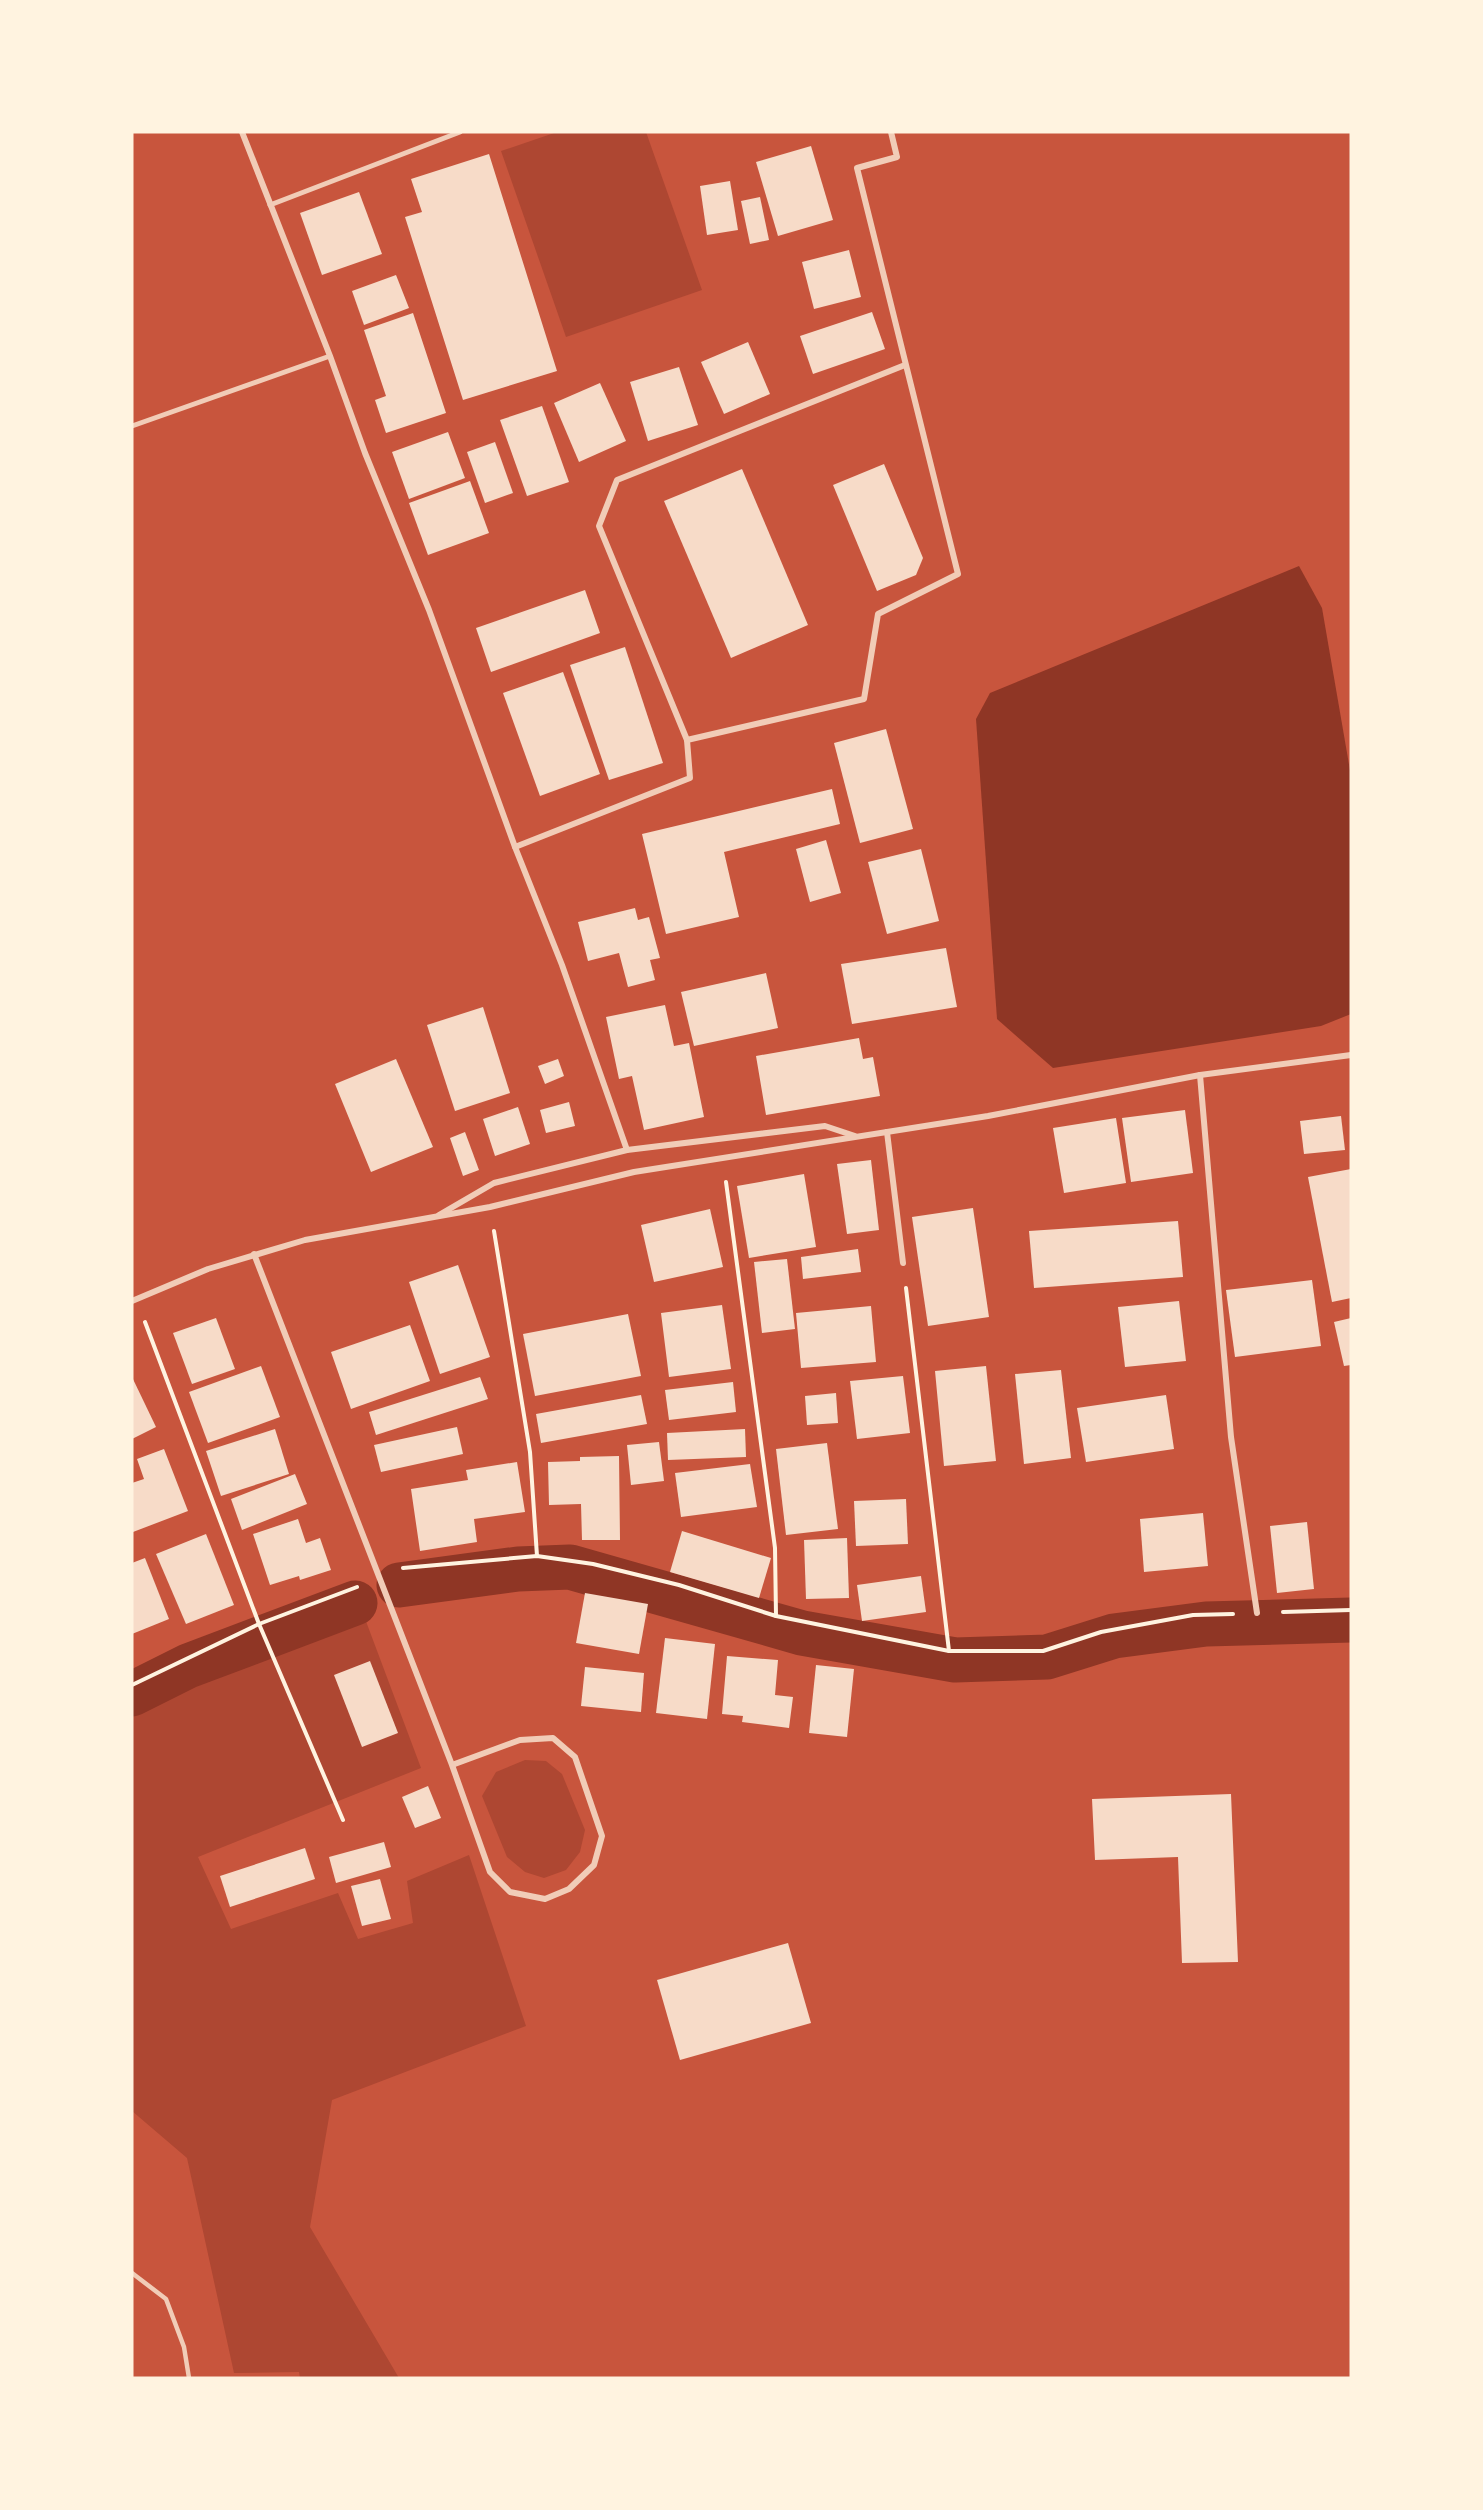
<svg xmlns="http://www.w3.org/2000/svg" width="1483" height="2510" font-family="'Asap Condensed',sans-serif">
	<rect width="100%" height="100%" fill="#c8553d"/>
	<!-- green -->
	<g fill="#ae4732">
		<path d="M557,132h89l56,158 -136,47 -65,-186z"/>
		<path d="M364,1616l57,152 -223,89 33,72 107,-36 20,46 55,-16 -6,-42 62,-26 57,171 -194,74 -22,127 89,151h-99l-1,-6 -65,1 -47,-215 -55,-47v-394l133,-67z"/>
		<path d="M525,1760l21,1 16,13 23,56 -5,22 -14,18 -22,8 -19,-6 -18,-15 -25,-61 14,-24z"/>
	</g>
	<!-- water -->
	<path fill="#8f3625" d="M1299,566l23,42 29,168v238l-30,12 -268,42 -56,-49 -21,-300 14,-26z"/>
	<g fill="none" stroke-linecap="round" stroke-linejoin="round">
		<!-- canal -->
		<g stroke="#8f3625" stroke-width="45">
			<path d="M399,1585l119,-16 52,-2 232,66 153,27 92,-3 67,-21 92,-12 145,-4"/>
			<path d="M132,1694l56,-28 167,-63"/>
		</g>
	</g>
	<!-- building -->
	<g fill="#f7dbc8">
		<path d="M811,146l22,74 -55,16 -22,-74z"/>
		<path d="M489,154l68,217 -94,29 -58,-183 17,-5 -11,-33z"/>
		<path d="M730,181l8,49 -31,5 -7,-49z"/>
		<path d="M359,192l23,62 -60,21 -22,-62z"/>
		<path d="M760,197l9,43 -19,4 -9,-43z"/>
		<path d="M849,250l12,47 -47,12 -12,-47z"/>
		<path d="M396,275l13,33 -45,17 -12,-34z"/>
		<path d="M872,312l13,37 -72,25 -13,-38z"/>
		<path d="M413,313l33,100 -60,20 -11,-33 11,-4 -22,-66z"/>
		<path d="M748,342l22,52 -46,20 -23,-52z"/>
		<path d="M679,367l19,58 -50,16 -18,-59z"/>
		<path d="M600,383l26,58 -47,21 -25,-59z"/>
		<path d="M542,406l27,76 -42,14 -27,-76z"/>
		<path d="M448,432l17,46 -56,21 -17,-47z"/>
		<path d="M495,442l18,51 -28,10 -18,-51z"/>
		<path d="M884,464l39,94 -7,17 -39,16 -44,-106z"/>
		<path d="M742,469l66,156 -77,33 -67,-157z"/>
		<path d="M470,481l19,52 -61,22 -19,-52z"/>
		<path d="M585,590l15,43 -109,39 -15,-44z"/>
		<path d="M625,647l38,116 -54,17 -39,-115z"/>
		<path d="M563,672l37,102 -60,22 -37,-103z"/>
		<path d="M886,729l27,100 -53,14 -26,-100z"/>
		<path d="M832,789l8,35 -116,28 15,65 -73,17 -24,-100z"/>
		<path d="M826,840l15,53 -31,9 -14,-53z"/>
		<path d="M921,849l18,72 -52,13 -19,-72z"/>
		<path d="M635,908l3,12 11,-3 11,41 -10,2 5,20 -27,7 -9,-34 -31,8 -10,-39z"/>
		<path d="M946,948l11,59 -105,17 -11,-60z"/>
		<path d="M766,973l12,55 -84,18 -13,-54z"/>
		<path d="M665,1005l9,41 15,-3 15,74 -60,13 -12,-54 -13,3 -13,-62z"/>
		<path d="M483,1007l27,86 -55,18 -28,-86z"/>
		<path d="M859,1038l4,21 10,-2 7,39 -114,19 -10,-59z"/>
		<path d="M396,1059l37,88 -62,25 -36,-88z"/>
		<path d="M558,1059l6,17 -19,8 -7,-18z"/>
		<path d="M569,1102l6,24 -29,7 -6,-23z"/>
		<path d="M518,1107l12,37 -35,12 -12,-37z"/>
		<path d="M1185,1110l8,63 -62,9 -9,-64z"/>
		<path d="M1341,1116l4,34 -41,4 -4,-33z"/>
		<path d="M1116,1118l10,65 -62,10 -11,-65z"/>
		<path d="M465,1132l14,38 -16,6 -13,-38z"/>
		<path d="M871,1160l8,70 -32,4 -10,-70z"/>
		<path d="M1351,1169v129l-19,4 -24,-125z"/>
		<path d="M804,1174l12,73 -67,11 -12,-72z"/>
		<path d="M973,1208l16,109 -61,9 -16,-109z"/>
		<path d="M710,1209l13,58 -69,15 -13,-57z"/>
		<path d="M1178,1221l5,56 -149,11 -5,-57z"/>
		<path d="M858,1249l3,23 -58,7 -2,-22z"/>
		<path d="M787,1259l8,70 -33,4 -8,-71z"/>
		<path d="M458,1265l32,92 -50,17 -31,-92z"/>
		<path d="M1312,1280l9,66 -86,11 -9,-67z"/>
		<path d="M1179,1301l7,60 -61,6 -7,-60z"/>
		<path d="M722,1305l9,64 -62,8 -8,-64z"/>
		<path d="M871,1306l5,56 -75,6 -5,-55z"/>
		<path d="M628,1314l13,62 -106,20 -12,-62z"/>
		<path d="M216,1318l19,51 -43,15 -19,-51z"/>
		<path d="M1351,1318v47l-7,1 -10,-44z"/>
		<path d="M410,1325l20,56 -79,28 -20,-57z"/>
		<path d="M261,1366l19,51 -72,26 -19,-51z"/>
		<path d="M986,1366l10,95 -52,5 -9,-95z"/>
		<path d="M1061,1370l10,88 -47,6 -9,-90z"/>
		<path d="M903,1376l7,57 -53,6 -7,-58z"/>
		<path d="M132,1377l24,50 -24,12z"/>
		<path d="M480,1377l8,22 -112,36 -7,-23z"/>
		<path d="M733,1382l3,30 -67,8 -4,-30z"/>
		<path d="M836,1393l2,30 -31,2 -2,-29z"/>
		<path d="M641,1395l6,29 -106,19 -5,-29z"/>
		<path d="M1166,1395l8,54 -88,13 -9,-54z"/>
		<path d="M457,1427l6,27 -82,18 -7,-27z"/>
		<path d="M275,1429l14,45 -68,22 -15,-45z"/>
		<path d="M745,1429l1,28 -78,3 -1,-27z"/>
		<path d="M659,1442l5,39 -33,4 -4,-40z"/>
		<path d="M827,1443l11,86 -52,6 -10,-86z"/>
		<path d="M164,1449l24,62 -55,21 -1,-49 12,-4 -7,-20z"/>
		<path d="M619,1456l1,84h-38l-1,-36 -32,1 -1,-43 32,-1v-4z"/>
		<path d="M517,1462l8,50 -51,7 3,23 -57,9 -9,-62 57,-9 -2,-10z"/>
		<path d="M750,1464l7,43 -76,10 -6,-44z"/>
		<path d="M295,1474l12,30 -65,26 -11,-31z"/>
		<path d="M906,1499l2,45 -52,2 -2,-45z"/>
		<path d="M1203,1513l5,53 -64,6 -4,-53z"/>
		<path d="M298,1519l8,24 14,-5 11,32 -31,10 -1,-4 -29,9 -17,-51z"/>
		<path d="M1307,1522l7,67 -37,4 -7,-67z"/>
		<path d="M682,1531l89,27 -12,40 -89,-26z"/>
		<path d="M206,1534l28,71 -48,19 -30,-70z"/>
		<path d="M847,1538l2,60 -43,1 -2,-59z"/>
		<path d="M145,1558l24,61 -37,15v-71z"/>
		<path d="M921,1576l5,36 -64,9 -5,-36z"/>
		<path d="M585,1593l63,11 -9,50 -63,-11z"/>
		<path d="M665,1638l50,6 -8,75 -51,-6z"/>
		<path d="M727,1656l51,4 -3,35 18,2 -4,31 -47,-6 1,-6 -21,-2z"/>
		<path d="M370,1661l28,72 -36,14 -28,-72z"/>
		<path d="M816,1665l38,4 -7,68 -38,-4z"/>
		<path d="M585,1667l59,6 -3,39 -60,-6z"/>
		<path d="M428,1786l13,32 -26,10 -13,-31z"/>
		<path d="M1231,1794l7,168 -56,1 -4,-106 -83,3 -3,-61z"/>
		<path d="M384,1842l7,25 -55,16 -7,-26z"/>
		<path d="M305,1848l10,31 -85,28 -10,-31z"/>
		<path d="M380,1879l11,40 -29,7 -11,-40z"/>
		<path d="M788,1943l23,80 -131,37 -23,-80z"/>
	</g>
	<g fill="none" stroke-linecap="round" stroke-linejoin="round">
		<!-- path -->
		<g stroke="#fff3e0" stroke-width="4">
			<path d="M726,1182l49,366 1,68"/>
			<path d="M494,1231l36,221 7,104"/>
			<path d="M906,1288l43,363"/>
			<path d="M145,1322l114,302 84,196"/>
			<path d="M403,1568l134,-12 56,8 86,21 97,31 173,35h94l58,-19 92,-17 40,-1"/>
			<path d="M1283,1612l68,-2"/>
			<path d="M132,1685l127,-61 98,-37"/>
		</g>
		<!-- service -->
		<path stroke="#f1ccb7" stroke-width="4.5" d="M132,2273l34,26 18,48 5,31"/>
		<!-- pedestrian -->
		<g stroke="#f1ccb7" stroke-width="5">
			<path d="M270,205l190,-73"/>
			<path d="M132,426l198,-70"/>
		</g>
		<!-- minor -->
		<g stroke="#f1ccb7" stroke-width="6">
			<path d="M242,132l88,224 35,97 64,157 86,237 47,118 65,185 -133,33 -55,32"/>
			<path d="M687,740l-88,-214 18,-46 288,-115"/>
			<path d="M515,847l175,-69 -3,-38 177,-41 14,-85 80,-40 -101,-406 40,-11 -6,-25"/>
			<path d="M1200,1075l31,362 26,176"/>
			<path d="M887,1132l16,131"/>
			<path d="M627,1150l198,-24 30,10"/>
			<path d="M254,1254l198,511 38,107 20,20 35,7 24,-10 25,-24 8,-29 -27,-79 -22,-19 -33,2 -68,25"/>
			<path d="M132,1301l76,-32 97,-29 185,-33 144,-35 354,-56 212,-41 151,-20"/>
		</g>
	</g>
	<!-- border -->
	<rect width="1483" height="2510" fill="none" stroke="#fff3e0" stroke-width="267"/>
</svg>
